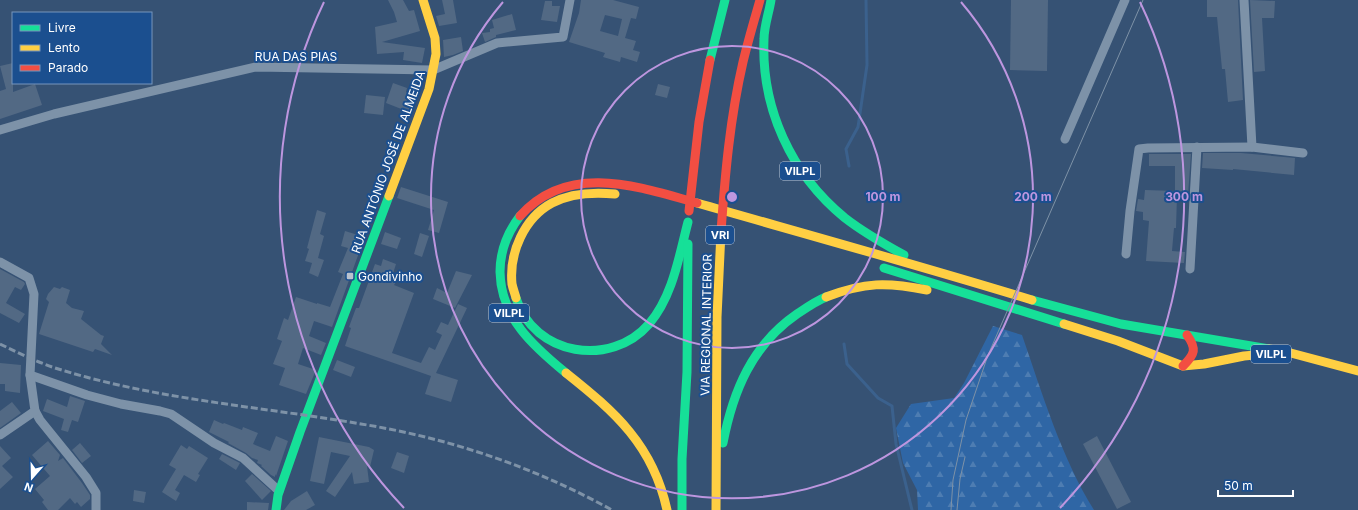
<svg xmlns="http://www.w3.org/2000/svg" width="1358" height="510" font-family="Inter,sans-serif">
	<defs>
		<pattern id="forest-firs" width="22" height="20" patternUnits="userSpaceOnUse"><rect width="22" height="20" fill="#2f66a5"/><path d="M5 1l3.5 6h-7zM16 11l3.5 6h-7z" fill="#4e7db2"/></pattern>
	</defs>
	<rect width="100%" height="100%" fill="#365274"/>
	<!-- forest -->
	<path fill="url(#forest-firs)" d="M993,326l29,9c20,58 40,124 72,175h-176l-1,-20 -14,-27 -7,-35 15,-24 43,-6 10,-15z"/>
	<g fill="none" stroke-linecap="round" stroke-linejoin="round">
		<!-- stream -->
		<g stroke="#3b618d" stroke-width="3">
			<path d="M849,166l-3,-17 12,-22 9,-62 -1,-65"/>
			<path d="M844,344l3,20 31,34 14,8 4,38 16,66"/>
		</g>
	</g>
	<!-- building -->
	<g fill="#526984" fill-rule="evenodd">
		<path d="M388,0h15l6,11 5,-1 6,21 -38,11 43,6 -3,15 -19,-3 1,-8 -27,2 -2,-27 22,-5 -3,-10z"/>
		<path d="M442,0h11l4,23 -18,3 -3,-10 9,-2z"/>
		<path d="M581,0h32l26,7 -3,12 -5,-1 -6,20 11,3 -3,9 7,2 -3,10 -16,-5 -1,5 -17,-5 2,-4 -36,-11 10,-29zM605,15l17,4 -4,17 -18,-5z"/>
		<path d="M1011,0h37l-1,71 -37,-1z"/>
		<path d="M1207,0h31l5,100 -15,2 -3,-33h-3l-5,-52h-10z"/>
		<path d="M1250,0l25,1 -1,17h-12l3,53 -11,1z"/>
		<path d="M545,1h7v5h8l-3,16 -16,-2z"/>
		<path d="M512,14l4,16 -20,5v2l-11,5 -3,-9 8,-1v-3l4,-1 -2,-8z"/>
		<path d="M461,37l2,14 -10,4 -9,2 -1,-17z"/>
		<path d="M13,63v29l22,-8 7,21 -42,14v-28l6,-2 -6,-23z"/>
		<path d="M393,83l14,5 -1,4 9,3 -6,17 -23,-9z"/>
		<path d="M658,84l12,3 -3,11 -12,-3z"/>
		<path d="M366,95l19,2 -2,18 -19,-2z"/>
		<path d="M1203,153h38l54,5 -1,17 -61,-6v1l-31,-2z"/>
		<path d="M1149,154h42l-3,41h-11l-1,33h-2l-2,23 13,1 -1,11 -38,-2 3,-40 -6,-1v-8l-7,-1 2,-12 6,1 1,-10 30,1v-25h-26z"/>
		<path d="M401,187l47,15 -9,31 -11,-3 6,-20 -37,-12z"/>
		<path d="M317,210l9,3 -6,21 4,2 -6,22 6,2 -6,17 -9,-4 3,-10 -7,-2 4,-12 -2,-1z"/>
		<path d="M345,231l13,4 -5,13 7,2 -28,77 -18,-6 -5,15 17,7 -5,12 -18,-7 -5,16 18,6 -10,24 -27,-9 6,-17 -12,-4 9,-23 -5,-2 7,-21 4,2 8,-23 21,7v-1l13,4 13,-33 -5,-2 10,-24 -7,-2z"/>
		<path d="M385,232l16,6 -4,11 -16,-5z"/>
		<path d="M420,233l9,3 -7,21 -8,-3z"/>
		<path d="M383,259l13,5 -5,16 5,2 -2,3 20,8 -22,60 29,10 8,-16 6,3 7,-15 -6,-3 5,-10 7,3 10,-21 9,4 -31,65 22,7 -7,22 -26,-8 6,-18 -86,-30 6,-18 -2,-1 7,-19h3l16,-44 6,2z"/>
		<path d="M0,269l24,13 1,2 -4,6 -6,-3 -9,16 19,11 -6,9 -19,-10z"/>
		<path d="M456,271l16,4 -17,33 -22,-9 4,-11 10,5z"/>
		<path d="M54,287l6,2 2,-2 8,3 -4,13 6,5 12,3 -3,8 20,16 3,1 -3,8 11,11 -17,-6 -2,3 -54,-18 10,-32 -3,-3 2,-5z"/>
		<path d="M337,360l18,7 -4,10 -18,-7z"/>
		<path d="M0,363l21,2 -1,28 -15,-2v-7h-5z"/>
		<path d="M70,396l15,5 -7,21 -6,-2 -4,12 -7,-2 3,-11 -21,-8 4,-12 20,8z"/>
		<path d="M12,402l9,11 -21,15v-17z"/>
		<path d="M214,420l9,4 1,-1 18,7 1,-3 15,6 -5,11 17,7 6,-15 12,5 -12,35 -1,-2v3l-4,-2 -10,-9 1,-1 -5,-2 1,-3 -6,-2 -6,-5 -18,-10 1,-1 -20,-10z"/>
		<path d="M1097,436l34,66 -14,7 -34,-65z"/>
		<path d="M319,437l50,10 5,3 -4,17 -3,-1 2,16 -15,2 -2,-12 -17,25 -9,-6 24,-35 -19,-4 -7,32 -14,-3z"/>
		<path d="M48,441l12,14 -2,6 5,-3 19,25 8,12v4l-9,8 -4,-5 -2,2 -5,-6 -12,12h-10l-6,-8 2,-2 -9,-11 15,-13 -18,-21z"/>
		<path d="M80,443l11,13 -9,7 -10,-13z"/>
		<path d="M181,445l6,4 2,-3 19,12 -10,16 2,1 -4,7 -12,-7 -9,15 5,3 -4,8 -14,-9 14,-23 -7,-4z"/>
		<path d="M0,446l11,12 -9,8 11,11 -13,12z"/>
		<path d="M397,452l12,4 -5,17 -13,-5z"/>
		<path d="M222,454l18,9 -4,7 -17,-11z"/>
		<path d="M252,474l19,17 -9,9 -17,-19z"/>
		<path d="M134,490l12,2 -2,11 -11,-2z"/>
		<path d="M307,491l8,14 -9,5h-22l7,-9z"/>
		<path d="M247,502l22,1 -1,7h-21z"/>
	</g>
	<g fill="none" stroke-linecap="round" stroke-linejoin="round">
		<!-- street -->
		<g stroke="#7d92a8" stroke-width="9">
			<path d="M1244,0l8,147"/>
			<path d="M0,130l54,-16 202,-47 177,3 64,-27 66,-6 7,-37"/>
			<path d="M1065,139l60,-139"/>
			<path d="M1126,254l4,-43 9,-62 9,-1 104,-1 51,6"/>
			<path d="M0,262l29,16 5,16 -4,81 57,20 34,9 39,7 11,3 43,29 29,15 36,33"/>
			<path d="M1190,269l7,-122"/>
			<path d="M35,411l5,9 46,57 10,16v17"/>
			<path d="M0,435l35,-24 -5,-36"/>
		</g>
		<!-- fast -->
		<g stroke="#16e098" stroke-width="9">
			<path d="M771,0c-2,13 -7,26 -7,39 -3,69 27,135 81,179 18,14 39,26 59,37"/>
			<path d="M710,60l15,-60"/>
			<path d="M520,216c-13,17 -20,35 -20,56 1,46 33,74 66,101"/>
			<path d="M884,268l180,56"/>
			<path d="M516,298c18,58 95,70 133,26 24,-28 30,-68 39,-102"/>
			<path d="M1032,300l89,24 148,25"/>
			<path d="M723,443c10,-52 29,-98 74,-129 9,-6 19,-13 29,-17"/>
			<path d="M276,510l2,-15 22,-63 89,-236"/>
			<path d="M682,510v-51l5,-87 1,-128"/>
		</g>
		<!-- slow -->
		<g stroke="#ffcf43" stroke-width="9">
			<path d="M389,196l40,-107 7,-35 -1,-16 -12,-38"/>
			<path d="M697,203c112,32 224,63 335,97"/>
			<path d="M826,297c39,-15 61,-15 101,-7"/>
			<path d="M516,298c-1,-4 -3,-9 -4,-14 -3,-31 12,-66 40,-81 19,-10 42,-11 63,-9"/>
			<path d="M1064,324l54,17 65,25 21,-2 40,-8 22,-2"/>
			<path d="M1269,349l18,3 71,19"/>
			<path d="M566,373c49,39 87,72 101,137"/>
			<path d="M716,510l1,-193 4,-85"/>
		</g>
		<!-- jam -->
		<g stroke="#f24e42" stroke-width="9">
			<path d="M689,211l10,-89 11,-62"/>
			<path d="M520,216c48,-54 117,-30 177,-13"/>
			<path d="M721,232c4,-57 9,-114 22,-170 5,-21 11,-41 17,-62"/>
			<path d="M1183,366c12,-12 14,-17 4,-31"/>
		</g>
		<!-- tram -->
		<g stroke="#7e92a7" stroke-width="1">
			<path d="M951,510l2,-30 13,-60 22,-65 155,-355"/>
			<path d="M957,510l3,-31 5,-22"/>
		</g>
		<!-- rail -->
		<path stroke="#7e92a7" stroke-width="3" stroke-dasharray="7 3" stroke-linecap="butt" d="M0,344c21,10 43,21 65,27 96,29 198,36 296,53 88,14 173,43 251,86"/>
	</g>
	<!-- distance rings -->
	<g fill="none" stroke="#bd96df" stroke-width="2">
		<circle cx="732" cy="197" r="151"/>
		<path d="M961 2A301 301 0 1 1 503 2"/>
		<path d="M404 508A452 452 0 0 1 324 2M1140 2A452 452 0 0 1 1060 508"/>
	</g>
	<!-- markers -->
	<rect fill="#b9c2ce" stroke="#1b4f8f" stroke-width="1.5" x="346" y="272" width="8" height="8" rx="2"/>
	<g text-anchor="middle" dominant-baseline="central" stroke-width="4" stroke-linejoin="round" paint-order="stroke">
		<!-- shield labels -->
		<g fill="#1b4f8f" stroke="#bbcadd" stroke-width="1">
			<rect x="780" y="162" width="40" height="18" rx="3"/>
			<rect x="706" y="226" width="28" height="18" rx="3"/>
			<rect x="489" y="304" width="40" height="18" rx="3"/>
			<rect x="1251" y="345" width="40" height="18" rx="3"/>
		</g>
		<g font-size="11" font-weight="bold" fill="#fff">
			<text x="800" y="171">VILPL</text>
			<text x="720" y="235">VRI</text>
			<text x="509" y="313">VILPL</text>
			<text x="1271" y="354">VILPL</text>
		</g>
		<!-- street labels -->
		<g font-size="12" fill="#fff" stroke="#1b4f8f">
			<text x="296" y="56">RUA DAS PIAS</text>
			<text transform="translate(388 162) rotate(-70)">RUA ANTÓNIO JOSÉ DE ALMEIDA</text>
			<text transform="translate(706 325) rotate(-89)">VIA REGIONAL INTERIOR</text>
		</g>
		<!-- poi labels -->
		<g font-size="12" fill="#fff" stroke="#1b4f8f" text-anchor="start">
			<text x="358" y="276">Gondivinho</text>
		</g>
	</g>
	<circle cx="732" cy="197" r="6" fill="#bd96df" stroke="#1b4f8f" stroke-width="2"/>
	<g font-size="12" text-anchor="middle" font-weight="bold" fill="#bd96df" stroke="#1b4f8f" stroke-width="4" stroke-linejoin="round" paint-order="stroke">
		<text x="883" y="201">100 m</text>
		<text x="1033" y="201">200 m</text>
		<text x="1184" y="201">300 m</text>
	</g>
	<!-- legend -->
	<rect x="12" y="12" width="140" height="72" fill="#1b4f8f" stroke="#7695bc"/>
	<rect x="20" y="25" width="20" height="6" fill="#16e098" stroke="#7695bc"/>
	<text x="48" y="32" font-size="12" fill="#ffffff">Livre</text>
	<rect x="20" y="45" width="20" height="6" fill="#ffcf43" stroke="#7695bc"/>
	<text x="48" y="52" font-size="12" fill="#ffffff">Lento</text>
	<rect x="20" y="65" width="20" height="6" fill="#f24e42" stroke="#7695bc"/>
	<text x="48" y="72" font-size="12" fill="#ffffff">Parado</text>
	<!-- north arrow -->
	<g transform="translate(32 478) rotate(200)" stroke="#1b4f8f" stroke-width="3" paint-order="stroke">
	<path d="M0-3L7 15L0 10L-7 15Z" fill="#ffffff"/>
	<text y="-6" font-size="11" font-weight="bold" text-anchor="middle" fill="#ffffff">N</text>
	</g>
	<!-- scale -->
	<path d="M1218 490v6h75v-6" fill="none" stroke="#ffffff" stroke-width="2"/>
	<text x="1224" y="490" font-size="12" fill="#ffffff" stroke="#1b4f8f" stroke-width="3" paint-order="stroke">50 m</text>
</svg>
